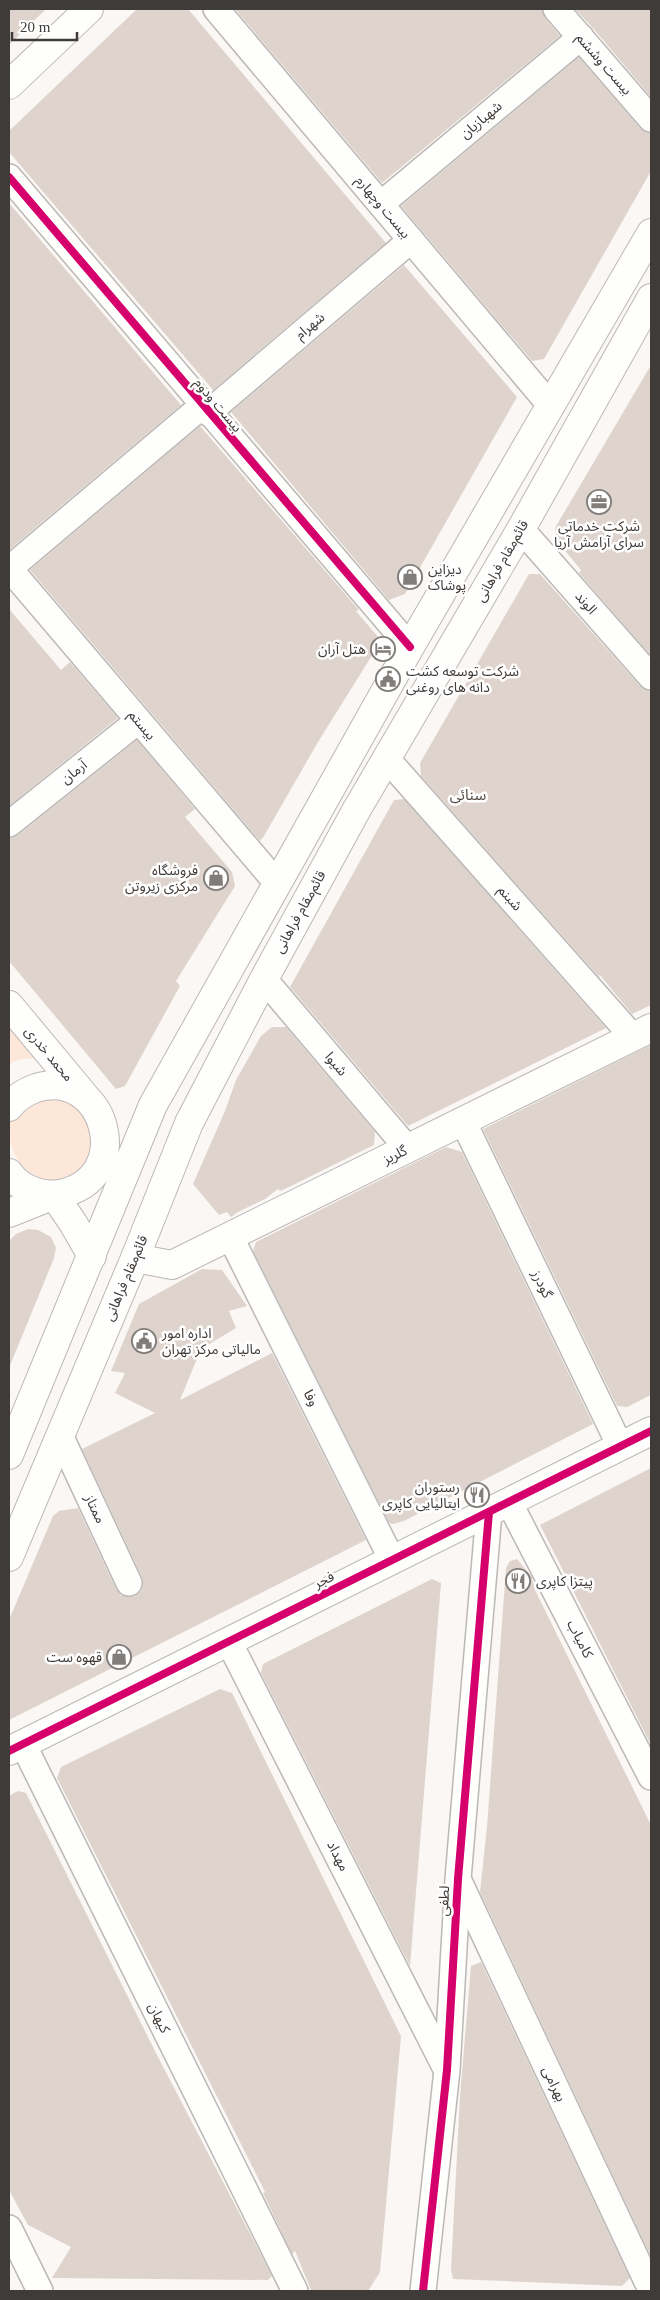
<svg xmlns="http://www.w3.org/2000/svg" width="660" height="2300" font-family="'Times New Roman','Noto Sans Arabic',serif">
	<rect width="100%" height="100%" fill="#fbf7f4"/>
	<!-- green -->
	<g fill="#fde7d9">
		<path d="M9,1011l44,51c-17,-3 -29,-7 -44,2z"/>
		<path d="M30,1098l42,2c5,6 13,13 17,21 3,4 2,13 2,18 2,62 -91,53 -81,-21z"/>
	</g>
	<!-- building -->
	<g fill="#ded4cd">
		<path d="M9,9h37l-37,36z"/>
		<path d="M137,9h51l198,234 -173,147 -204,-238v-21z"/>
		<path d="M235,9h307l3,9 15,18 -178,147z"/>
		<path d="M575,9h76v88l-59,-70z"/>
		<path d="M579,57l61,71 11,5v38l-107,188 -12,2 -131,-155z"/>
		<path d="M9,203l172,202 -172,145z"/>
		<path d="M404,265l113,132 -112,197 -16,6 -158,-188z"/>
		<path d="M651,365v291l-72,-83 2,-3 -24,-29 -2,-13z"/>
		<path d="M200,426l159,184 -3,1 23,27 -3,11 -58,93 -54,94 -4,5 -230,-271z"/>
		<path d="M529,574h11l100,112 11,5v314l-19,9 -33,-40 1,4 -179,-202 -1,-13z"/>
		<path d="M9,609l52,61 9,-8 48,56 -109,88z"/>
		<path d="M137,740l58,69 -10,8 47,55 3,14 -59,95 4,5 -55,100 -9,3 -107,-128v-123l9,-3z"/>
		<path d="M404,799l202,229 -198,98 -118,-139 104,-187z"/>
		<path d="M272,1027h14l89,105 -1,13 -87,43 -7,3 -2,-2 -13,10 -27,13 -7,5 -4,-5 -8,3 -26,-31 32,-73 11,-31 25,-44z"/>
		<path d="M651,1045v350l-24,12 -10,-1 -134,-277z"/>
		<path d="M446,1147l16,5 131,272 -189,97 -11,3 -4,-1 -136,-272 3,-9z"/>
		<path d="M28,1229l10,1 13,7 5,11 -2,10 -45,110v-127l7,-7z"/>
		<path d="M202,1269l20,1 25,36 -18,5 7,17 -35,21 -21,51 92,-47 94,187 -357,180v-100l44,-104 6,-5 19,-3 38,81 5,6 7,2 7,-1 6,-5 2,-7 -1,-7 -60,-128 73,-36 -40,-20 10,-20 -14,-2 28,-67z"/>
		<path d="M651,1468v277l-111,-220z"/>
		<path d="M517,1559l15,18 3,13 116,235v432l-171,-365 7,-65 19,-259 4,-7z"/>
		<path d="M432,1579l9,4 -31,383 -149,-293 2,-9z"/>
		<path d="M220,1689l12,4 169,343 -21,236 -12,19 -57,-1 -16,-39 -3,3 -29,-61 2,-1 -208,-414 4,-11z"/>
		<path d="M18,1791l8,2 130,260 116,223 -4,4 -216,-2 19,-31 -43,-22 -19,-35v-394z"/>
		<path d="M481,1962l149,316 -8,8 -169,-7 -2,-9 9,-174 11,-130z"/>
	</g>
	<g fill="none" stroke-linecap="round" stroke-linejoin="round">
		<defs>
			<g id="street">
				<path d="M216,9l334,396"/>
				<path d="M556,9l95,110"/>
				<path d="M9,177l401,470"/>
				<path d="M381,204l200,-167"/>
				<path d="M208,413l203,-173"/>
				<path d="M521,529l130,148"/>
				<path d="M9,568l267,314"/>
				<path d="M9,569l193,-163"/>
				<path d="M387,759l246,278"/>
				<path d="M9,824l129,-103"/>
				<path d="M264,979l144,170"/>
				<path d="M463,1121l157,325"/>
				<path d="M230,1236l162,324"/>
				<path d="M60,1435l69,148"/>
				<path d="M509,1502l142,275"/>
				<path d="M229,1642l217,427"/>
				<path d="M23,1744l272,547"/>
				<path d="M459,1881l192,409"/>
				<path d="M9,2228l31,63"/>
				<path d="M423,2291l24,-221 11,-191 31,-367"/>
			</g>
			<g id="secondary">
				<path d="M9,85l80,-76"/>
				<path d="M9,1005l75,90"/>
				<path d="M9,1107c7,-10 16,-15 27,-19 69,-22 102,91 23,106 -18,3 -40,-6 -50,-21"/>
				<path d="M9,1213l45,-18 19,28 19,33"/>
				<path d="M135,1258l37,7 479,-237"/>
				<path d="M9,1455l144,-350 257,-458 241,-414"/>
				<path d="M9,1557l126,-299 54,-135 75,-144 93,-170 164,-280 130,-231"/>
				<path d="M9,1751l642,-320"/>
			</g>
		</defs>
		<!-- street casing -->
		<use href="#street" stroke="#bbb8b6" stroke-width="28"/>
		<!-- secondary casing -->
		<use href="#secondary" stroke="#bbb8b6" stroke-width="30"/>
		<!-- street -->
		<use href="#street" stroke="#fefefd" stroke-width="25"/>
		<!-- secondary -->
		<use href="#secondary" stroke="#fefefd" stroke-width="28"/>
		<defs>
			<g id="cycleway">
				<path d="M9,177l401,470"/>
				<path d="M9,1751l642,-320"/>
				<path d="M423,2291l24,-221 11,-191 31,-367"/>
			</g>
		</defs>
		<!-- cycleway casing -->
		<use href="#cycleway" stroke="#fff" stroke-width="11"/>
		<!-- cycleway -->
		<use href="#cycleway" stroke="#d6006c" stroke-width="8"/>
	</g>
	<!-- icons -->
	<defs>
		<symbol id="office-ring" viewBox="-11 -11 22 22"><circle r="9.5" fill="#fff" stroke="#817d7a" stroke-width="1.5"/><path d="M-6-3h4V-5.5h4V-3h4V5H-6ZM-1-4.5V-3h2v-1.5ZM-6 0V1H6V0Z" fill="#817d7a"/></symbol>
		<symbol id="shop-ring" viewBox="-11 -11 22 22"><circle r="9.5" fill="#fff" stroke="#817d7a" stroke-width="1.5"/><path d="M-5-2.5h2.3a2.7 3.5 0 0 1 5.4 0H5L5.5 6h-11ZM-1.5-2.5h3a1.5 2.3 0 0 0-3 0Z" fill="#817d7a"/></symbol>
		<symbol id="hotel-ring" viewBox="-11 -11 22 22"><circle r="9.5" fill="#fff" stroke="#817d7a" stroke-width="1.5"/><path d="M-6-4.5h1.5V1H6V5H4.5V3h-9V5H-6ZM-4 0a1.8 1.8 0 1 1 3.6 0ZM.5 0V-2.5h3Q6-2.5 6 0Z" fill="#817d7a"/></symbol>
		<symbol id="civic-ring" viewBox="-11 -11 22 22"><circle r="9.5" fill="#fff" stroke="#817d7a" stroke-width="1.5"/><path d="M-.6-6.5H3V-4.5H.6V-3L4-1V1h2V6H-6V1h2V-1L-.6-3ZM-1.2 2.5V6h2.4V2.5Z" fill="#817d7a"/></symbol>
		<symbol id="restaurant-ring" viewBox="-11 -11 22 22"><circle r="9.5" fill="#fff" stroke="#817d7a" stroke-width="1.5"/><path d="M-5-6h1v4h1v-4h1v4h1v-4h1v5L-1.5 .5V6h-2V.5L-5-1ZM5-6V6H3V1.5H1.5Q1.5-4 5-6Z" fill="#817d7a"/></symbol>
	</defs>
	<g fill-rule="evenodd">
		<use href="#office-ring" x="585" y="488" width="28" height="28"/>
		<use href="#shop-ring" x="396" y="563" width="28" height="28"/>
		<use href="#hotel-ring" x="369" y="635" width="28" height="28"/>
		<use href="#civic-ring" x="374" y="665" width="28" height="28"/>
		<use href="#shop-ring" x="202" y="864" width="28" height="28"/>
		<use href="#civic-ring" x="130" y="1327" width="28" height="28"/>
		<use href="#restaurant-ring" x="463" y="1481" width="28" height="28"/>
		<use href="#restaurant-ring" x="504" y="1567" width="28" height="28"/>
		<use href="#shop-ring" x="105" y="1643" width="28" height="28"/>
	</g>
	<g text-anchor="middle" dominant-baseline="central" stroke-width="5" stroke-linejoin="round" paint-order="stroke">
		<!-- street labels -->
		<g font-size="14" fill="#3f3b38" stroke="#fff">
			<text transform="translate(604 64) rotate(49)">بیست وششم</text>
			<text transform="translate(481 120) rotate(-40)">شهبازیان</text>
			<text transform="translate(383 207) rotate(50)">بیست وچهارم</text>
			<text transform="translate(310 326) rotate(-40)">شهرام</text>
			<text transform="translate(218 405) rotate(50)">بیست ودوم</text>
			<text transform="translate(502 561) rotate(-60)">قائم‌مقام فراهانی</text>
			<text transform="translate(586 603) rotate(49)">الوند</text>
			<text transform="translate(142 725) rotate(50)">بیستم</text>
			<text transform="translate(74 772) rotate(-39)">آرمان</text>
			<text transform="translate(510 898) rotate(48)">شبنم</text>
			<text transform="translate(300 912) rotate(-61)">قائم‌مقام فراهانی</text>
			<text transform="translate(49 1054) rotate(50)">محمد خدری</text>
			<text transform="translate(336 1064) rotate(50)">شیوا</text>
			<text transform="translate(395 1155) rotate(-26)">گلریز</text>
			<text transform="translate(126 1278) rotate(-67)">قائم‌مقام فراهانی</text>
			<text transform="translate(542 1284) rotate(64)">گودرز</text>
			<text transform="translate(311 1398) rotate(63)">وفا</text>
			<text transform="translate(95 1509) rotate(65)">ممتاز</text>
			<text transform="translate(324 1580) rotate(-27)">فجر</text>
			<text transform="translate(580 1639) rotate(63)">کامیاب</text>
			<text transform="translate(338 1856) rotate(63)">مهداد</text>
			<text transform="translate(444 1901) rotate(-87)">لطفی</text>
			<text transform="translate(159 2018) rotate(64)">کیهان</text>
			<text transform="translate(554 2084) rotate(65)">بهرامی</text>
		</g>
		<!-- poi labels -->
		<g font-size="14" fill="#3f3b38" stroke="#fff" text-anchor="start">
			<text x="599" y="526" text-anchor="middle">شرکت خدماتی<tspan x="599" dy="16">سرای آرامش آریا</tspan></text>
			<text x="428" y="569">دیزاین<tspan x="428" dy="16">پوشاک</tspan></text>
			<text x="366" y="649" text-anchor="end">هتل آران</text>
			<text x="406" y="671">شرکت توسعه کشت<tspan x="406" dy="16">دانه های روغنی</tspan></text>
			<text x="198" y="870" text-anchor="end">فروشگاه<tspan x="198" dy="16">مرکزى زیروتن</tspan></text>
			<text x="162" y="1333">اداره امور<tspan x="162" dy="16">مالیاتی مرکز تهران</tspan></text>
			<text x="460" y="1487" text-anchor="end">رستوران<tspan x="460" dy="16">ایتالیایی کاپری</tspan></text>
			<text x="536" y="1581">پیتزا کاپری</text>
			<text x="102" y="1657" text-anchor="end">قهوه ست</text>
		</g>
		<!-- neighbourhood labels -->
		<g font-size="15" fill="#534b46" stroke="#fff">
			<text x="468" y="795">سنائی</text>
		</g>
	</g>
	<!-- border -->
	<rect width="660" height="2300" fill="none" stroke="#3f3b38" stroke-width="20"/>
	<!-- scale -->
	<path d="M12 32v8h65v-8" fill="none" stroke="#3f3b38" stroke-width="2.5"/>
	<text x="20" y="32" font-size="15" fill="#3f3b38" stroke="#ffffff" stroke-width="4" paint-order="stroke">20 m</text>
</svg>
